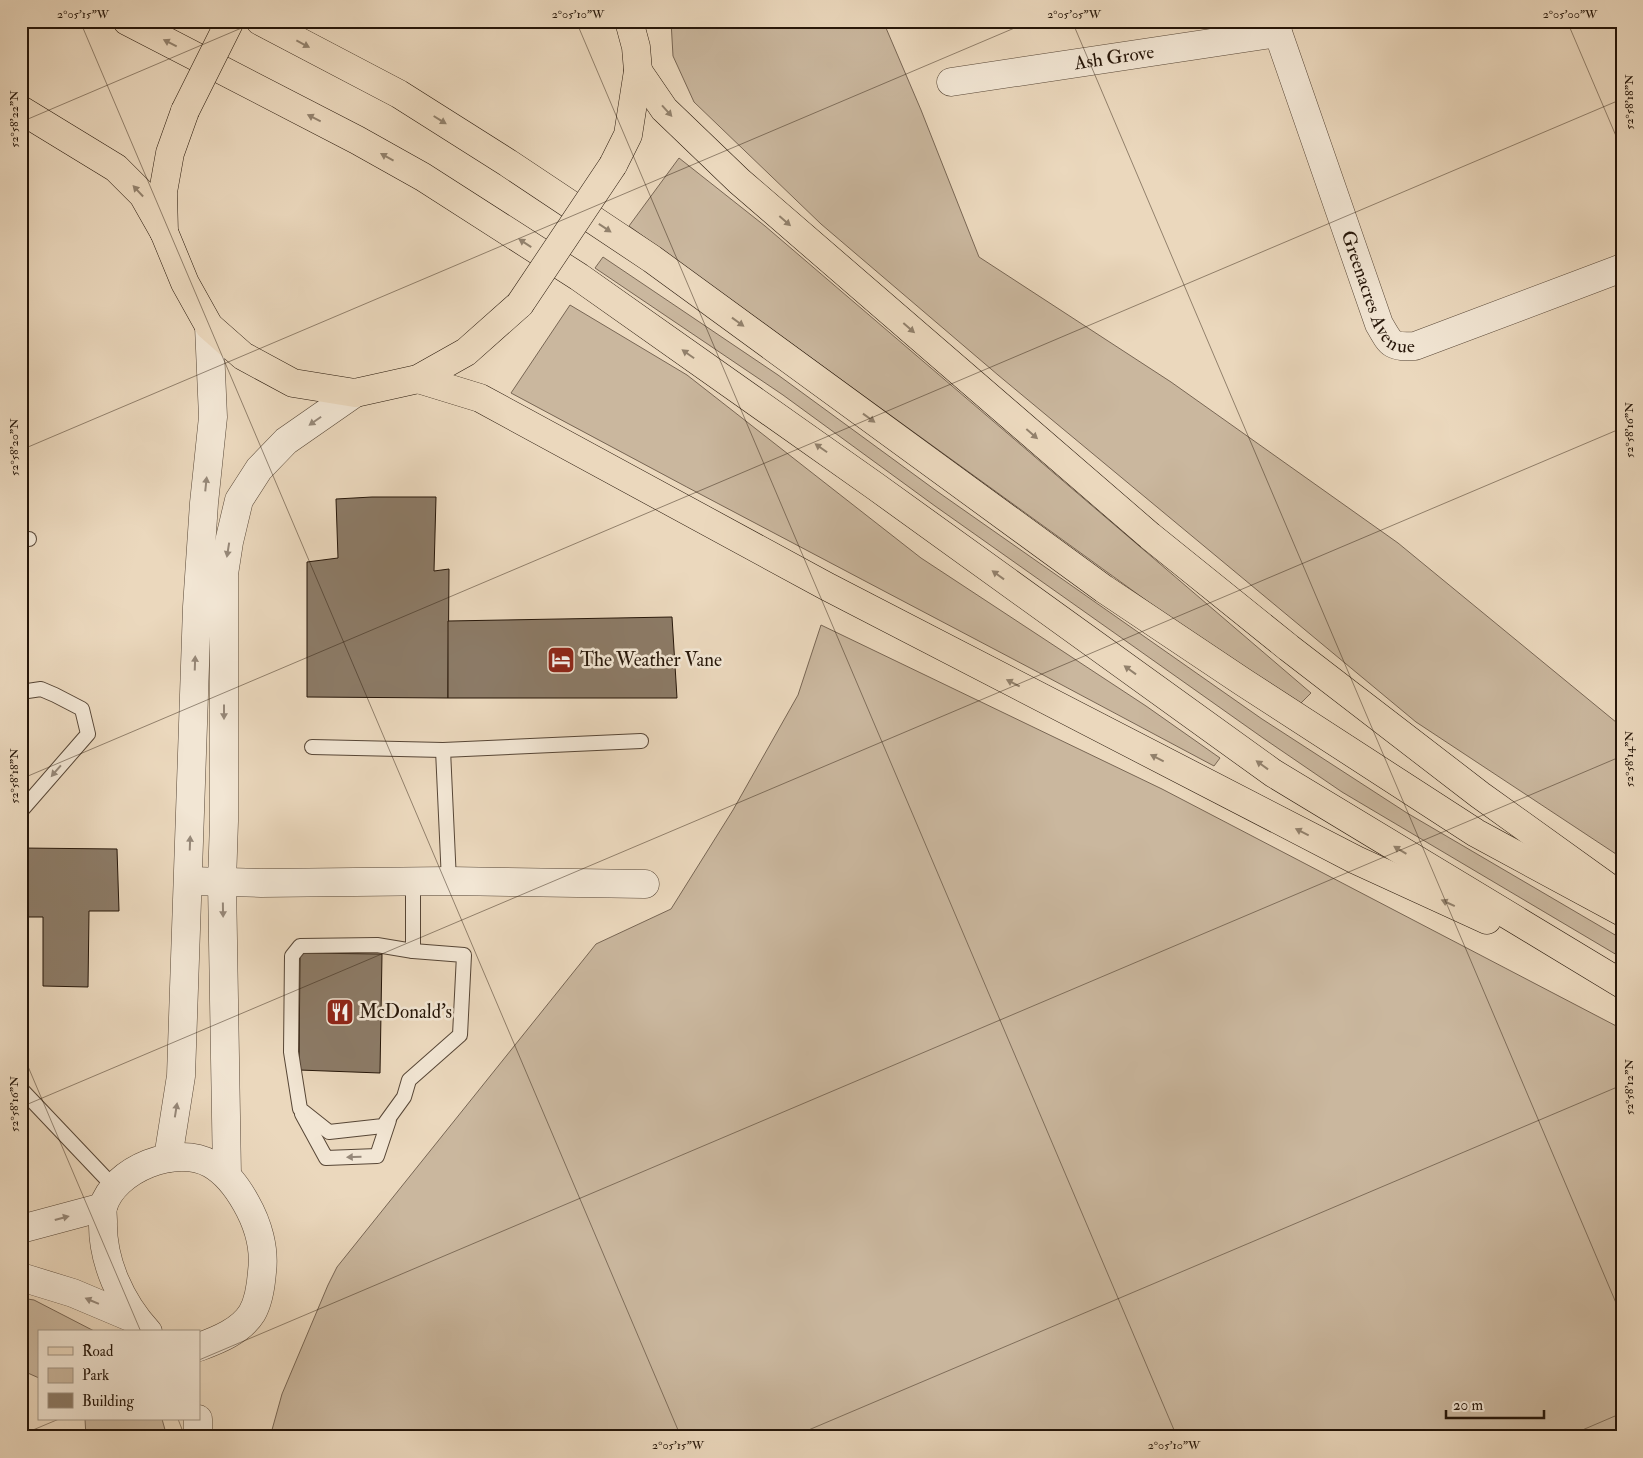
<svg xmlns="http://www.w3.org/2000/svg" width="1643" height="1458" font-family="'IM FELL Double Pica',serif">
	<rect width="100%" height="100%" fill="#ebd8bd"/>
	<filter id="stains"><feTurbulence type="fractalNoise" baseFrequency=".004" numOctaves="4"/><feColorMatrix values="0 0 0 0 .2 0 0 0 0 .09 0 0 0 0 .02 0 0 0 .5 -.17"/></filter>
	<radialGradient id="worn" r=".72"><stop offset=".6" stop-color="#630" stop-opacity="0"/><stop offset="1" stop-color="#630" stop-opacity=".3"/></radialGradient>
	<!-- green -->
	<g fill="#cab79e" stroke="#786654">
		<path d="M671,21h212l38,89 58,147 192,125 227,161 224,184v131l-206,-136 -418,-347 -177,-151 -127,-122 -21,-46z"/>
		<path d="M679,158l86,68 546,467 -12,12 -116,-78 -554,-401z"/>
		<path d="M603,257l175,118 160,117 324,227 145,94 215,126v19l-280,-166 -79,-54 -328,-232 -152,-111 -188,-127z"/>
		<path d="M570,305l117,70 234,183 225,148 74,52 -6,8c-234,-126 -470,-247 -703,-373z"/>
		<path d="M821,625l341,164 460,240v408h-1352l12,-43 46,-109 9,-18 259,-323 75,-35 62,-99 65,-115z"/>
		<path d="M21,1298l13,2 62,32h-57v46l-18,-8z"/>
		<path d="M85,1419h77l5,18h-81z"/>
	</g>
	<!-- building -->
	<g fill="#8c7b67" stroke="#261609">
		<path d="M372,497h64l-2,74 15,-2 -1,129 -141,-1v-135l31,-4 -2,-59z"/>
		<path d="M672,617l5,81h-229v-77z"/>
		<path d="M21,848l96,1 2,62h-30l-1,76 -45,-1v-69h-22z"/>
		<path d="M300,953l82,1 -2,119 -81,-3z"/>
	</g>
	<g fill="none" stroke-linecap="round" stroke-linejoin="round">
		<defs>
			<g id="service">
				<path d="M21,539h8"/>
				<path d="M21,692l20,-3 14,6 27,14 6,25 -67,77"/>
				<path d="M312,747l131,3"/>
				<path d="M413,881v70"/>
				<path d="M449,881l-6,-131 198,-9"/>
				<path d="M377,945l36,6 51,4 -4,80 -51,45 -5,17 -21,29 -54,6 -29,-23 -9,-57 1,-96 8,-10z"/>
				<path d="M21,1089l93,98"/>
				<path d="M302,1114l24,44 51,-2 12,-36"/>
			</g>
			<g id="minor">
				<path id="s1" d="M1274,21l105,303c12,21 12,23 36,22l207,-78"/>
				<path id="s2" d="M951,82l327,-49"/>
				<path d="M189,881l72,2 188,-2 196,3"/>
				<path d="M21,1229l82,-22"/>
				<path d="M21,1277l52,16 64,27"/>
			</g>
			<g id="tertiary">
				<path d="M168,1158l13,-82 16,-469 7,-104 9,-86 -4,-91"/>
				<path d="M227,1175l-5,-293 2,-61v-247l5,-32 10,-42 20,-31 27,-28 69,-48"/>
				<path d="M148,1332c-27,-29 -46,-71 -45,-110 0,-5 -1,-11 0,-15 11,-38 74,-63 108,-43 16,9 26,23 35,39 12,21 19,46 16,69 -1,13 -3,29 -10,41 -11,18 -34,27 -53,34"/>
				<path d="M198,1419v18"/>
			</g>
			<g id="primary">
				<path d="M185,111l-15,42 -7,39 1,40 21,51 24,43 34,30 50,27 62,10 63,-14 48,-27 54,-48"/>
				<path d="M613,165l15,-30 10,-64 -2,-24 -7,-26"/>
			</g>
			<g id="trunk">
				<path d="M127,21l230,119 66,37 156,100 296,209 398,287 349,211"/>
				<path d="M260,21l139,73 109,69 144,96 452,330 139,93 233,151 146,79"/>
				<path d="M638,71l26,38 75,72 411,355 139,112 191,147 131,94"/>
				<path d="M21,110l95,58 27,27 21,37"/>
				<path d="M418,379l62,19 346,188 530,274 131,60"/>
			</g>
		</defs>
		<!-- service casing -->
		<use href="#service" stroke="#574636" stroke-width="16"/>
		<!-- minor casing -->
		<use href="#minor" stroke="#574636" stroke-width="29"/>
		<!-- tertiary casing -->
		<use href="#tertiary" stroke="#574636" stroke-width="29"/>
		<!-- primary casing -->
		<use href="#primary" stroke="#261609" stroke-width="29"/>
		<!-- trunk casing -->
		<use href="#trunk" stroke="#261609" stroke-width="29"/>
		<!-- service -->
		<use href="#service" stroke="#f2e6d4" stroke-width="14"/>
		<!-- minor -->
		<use href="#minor" stroke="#f2e6d4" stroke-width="28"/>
		<!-- tertiary -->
		<use href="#tertiary" stroke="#f2e6d4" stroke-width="28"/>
		<!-- primary -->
		<use href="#primary" stroke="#ebd8bd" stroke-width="28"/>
		<!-- trunk -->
		<use href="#trunk" stroke="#ebd8bd" stroke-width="28"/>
		<defs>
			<g id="primary-bridge">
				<path d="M185,111l45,-90"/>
				<path d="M520,304l93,-139"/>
			</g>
		</defs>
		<!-- primary-bridge casing -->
		<use href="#primary-bridge" stroke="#261609" stroke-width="29" stroke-linecap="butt"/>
		<!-- primary-bridge -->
		<use href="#primary-bridge" stroke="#ebd8bd" stroke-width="28"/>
	</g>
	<!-- one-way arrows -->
	<defs><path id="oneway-solid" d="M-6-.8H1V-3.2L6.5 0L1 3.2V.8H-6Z" transform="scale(1.25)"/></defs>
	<g fill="#92816c">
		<use href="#oneway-solid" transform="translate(170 43) rotate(-153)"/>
		<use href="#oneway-solid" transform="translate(303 44) rotate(28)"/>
		<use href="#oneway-solid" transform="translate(667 111) rotate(48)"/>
		<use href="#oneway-solid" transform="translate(314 118) rotate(-153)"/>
		<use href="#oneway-solid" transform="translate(440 120) rotate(32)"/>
		<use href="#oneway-solid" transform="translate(387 157) rotate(-151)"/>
		<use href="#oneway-solid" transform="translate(138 191) rotate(-133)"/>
		<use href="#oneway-solid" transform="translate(785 221) rotate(41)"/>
		<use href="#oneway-solid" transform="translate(605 228) rotate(34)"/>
		<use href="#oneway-solid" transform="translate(525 243) rotate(-147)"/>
		<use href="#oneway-solid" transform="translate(738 322) rotate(36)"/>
		<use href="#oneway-solid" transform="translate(909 328) rotate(41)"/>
		<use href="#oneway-solid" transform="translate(688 354) rotate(-145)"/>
		<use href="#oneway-solid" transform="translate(869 418) rotate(36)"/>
		<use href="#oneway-solid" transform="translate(1032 434) rotate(41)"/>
		<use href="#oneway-solid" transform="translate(821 448) rotate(-145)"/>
		<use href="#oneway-solid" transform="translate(998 575) rotate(-144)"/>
		<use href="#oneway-solid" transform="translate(1130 670) rotate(-144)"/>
		<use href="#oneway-solid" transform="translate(1013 683) rotate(-153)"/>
		<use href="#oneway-solid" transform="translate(1157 758) rotate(-153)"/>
		<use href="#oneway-solid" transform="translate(1262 765) rotate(-144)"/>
		<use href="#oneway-solid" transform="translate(1302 832) rotate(-153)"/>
		<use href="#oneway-solid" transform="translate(1400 850) rotate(-149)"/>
		<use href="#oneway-solid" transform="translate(1448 903) rotate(-155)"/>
	</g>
	<g fill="#968879">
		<use href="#oneway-solid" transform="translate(315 421) rotate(145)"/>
		<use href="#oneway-solid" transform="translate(206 484) rotate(-84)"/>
		<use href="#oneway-solid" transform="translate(228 550) rotate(99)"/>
		<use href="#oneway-solid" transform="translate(195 663) rotate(-88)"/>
		<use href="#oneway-solid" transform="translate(224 712) rotate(90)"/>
		<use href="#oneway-solid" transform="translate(56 771) rotate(131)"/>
		<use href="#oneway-solid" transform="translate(190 843) rotate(-88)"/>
		<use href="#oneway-solid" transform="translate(223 910) rotate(89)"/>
		<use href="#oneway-solid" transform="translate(176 1110) rotate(-81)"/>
		<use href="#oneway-solid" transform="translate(354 1157) rotate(178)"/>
		<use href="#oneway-solid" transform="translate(62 1218) rotate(-15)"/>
		<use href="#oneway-solid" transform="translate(92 1301) rotate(-157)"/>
	</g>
	<!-- ticks -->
	<path fill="none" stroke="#261609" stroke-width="1" stroke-opacity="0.45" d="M80,21l601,1416M576,21l601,1416M1072,21l550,1296M1567,21l55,129M21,122l237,-101M21,450l1010,-429M21,779l1601,-680M21,1050l120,282M21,1107l1601,-679M199,1360l1423,-604M178,1419l7,18M21,1435l38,-16M792,1437l830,-352M1566,1437l56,-24"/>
	<!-- icons -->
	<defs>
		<symbol id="hotel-square" viewBox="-11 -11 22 22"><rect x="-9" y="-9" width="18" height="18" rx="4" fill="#8f2418" stroke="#f2e6d4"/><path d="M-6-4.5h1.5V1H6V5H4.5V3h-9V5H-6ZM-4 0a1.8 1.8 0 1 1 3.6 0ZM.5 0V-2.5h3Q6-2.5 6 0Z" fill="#fff"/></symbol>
		<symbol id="restaurant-square" viewBox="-11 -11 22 22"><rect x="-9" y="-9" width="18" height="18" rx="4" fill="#8f2418" stroke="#f2e6d4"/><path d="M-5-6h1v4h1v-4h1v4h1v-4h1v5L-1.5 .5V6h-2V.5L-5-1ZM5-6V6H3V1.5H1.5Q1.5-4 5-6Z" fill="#fff"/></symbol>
	</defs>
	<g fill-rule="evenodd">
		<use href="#hotel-square" x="545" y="644" width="32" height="32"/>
		<use href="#restaurant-square" x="324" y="996" width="32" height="32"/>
	</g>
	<g text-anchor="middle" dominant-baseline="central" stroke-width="5" stroke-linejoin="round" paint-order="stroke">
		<!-- street labels -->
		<g font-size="19" fill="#261609" stroke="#f2e6d4">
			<text stroke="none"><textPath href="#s2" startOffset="165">Ash Grove</textPath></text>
			<text stroke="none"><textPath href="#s1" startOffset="295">Greenacres Avenue</textPath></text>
		</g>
		<!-- poi labels -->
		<g font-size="19" fill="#261609" stroke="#f2e6d4" text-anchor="start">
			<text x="580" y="660">The Weather Vane</text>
			<text x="359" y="1012">McDonald's</text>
		</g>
	</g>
	<!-- margin -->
	<rect width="1643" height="1458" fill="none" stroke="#ebd8bd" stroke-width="55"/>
	<!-- legend -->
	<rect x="38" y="1330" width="162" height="90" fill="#f2e6d4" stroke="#a09383"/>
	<rect x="48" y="1347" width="25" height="8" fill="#ebd8bd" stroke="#a09383"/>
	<text x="82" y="1356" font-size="15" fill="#261609">Road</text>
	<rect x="48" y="1368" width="25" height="15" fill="#cab79e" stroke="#a09383"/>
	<text x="82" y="1380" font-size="15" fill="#261609">Park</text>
	<rect x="48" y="1393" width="25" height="15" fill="#8c7b67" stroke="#a09383"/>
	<text x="82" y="1406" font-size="15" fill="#261609">Building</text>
	<!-- scale -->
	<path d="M1446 1410v8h98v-8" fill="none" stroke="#261609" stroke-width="2.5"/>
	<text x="1453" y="1410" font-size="15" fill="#261609" stroke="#f2e6d4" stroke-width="4" paint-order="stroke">20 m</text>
	<rect x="28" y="28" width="1588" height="1402" fill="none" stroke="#261609" stroke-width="2"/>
	<g font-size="12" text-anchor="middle" fill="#261609">
		<text x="83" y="18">2°05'15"W</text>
		<text x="578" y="18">2°05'10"W</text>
		<text x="1074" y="18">2°05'05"W</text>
		<text x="1570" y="18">2°05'00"W</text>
		<text transform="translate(1629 102) rotate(-90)" y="4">52°58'18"N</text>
		<text transform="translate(14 119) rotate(-90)" y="4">52°58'22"N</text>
		<text transform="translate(1629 430) rotate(-90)" y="4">52°58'16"N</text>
		<text transform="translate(14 447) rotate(-90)" y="4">52°58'20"N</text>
		<text transform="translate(1629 759) rotate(-90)" y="4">52°58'14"N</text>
		<text transform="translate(14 776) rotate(-90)" y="4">52°58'18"N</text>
		<text transform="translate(1629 1087) rotate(-90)" y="4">52°58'12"N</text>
		<text transform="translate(14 1104) rotate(-90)" y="4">52°58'16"N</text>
		<text x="678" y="1449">2°05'15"W</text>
		<text x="1174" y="1449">2°05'10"W</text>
	</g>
	<rect width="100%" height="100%" filter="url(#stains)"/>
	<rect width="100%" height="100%" fill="url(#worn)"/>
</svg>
